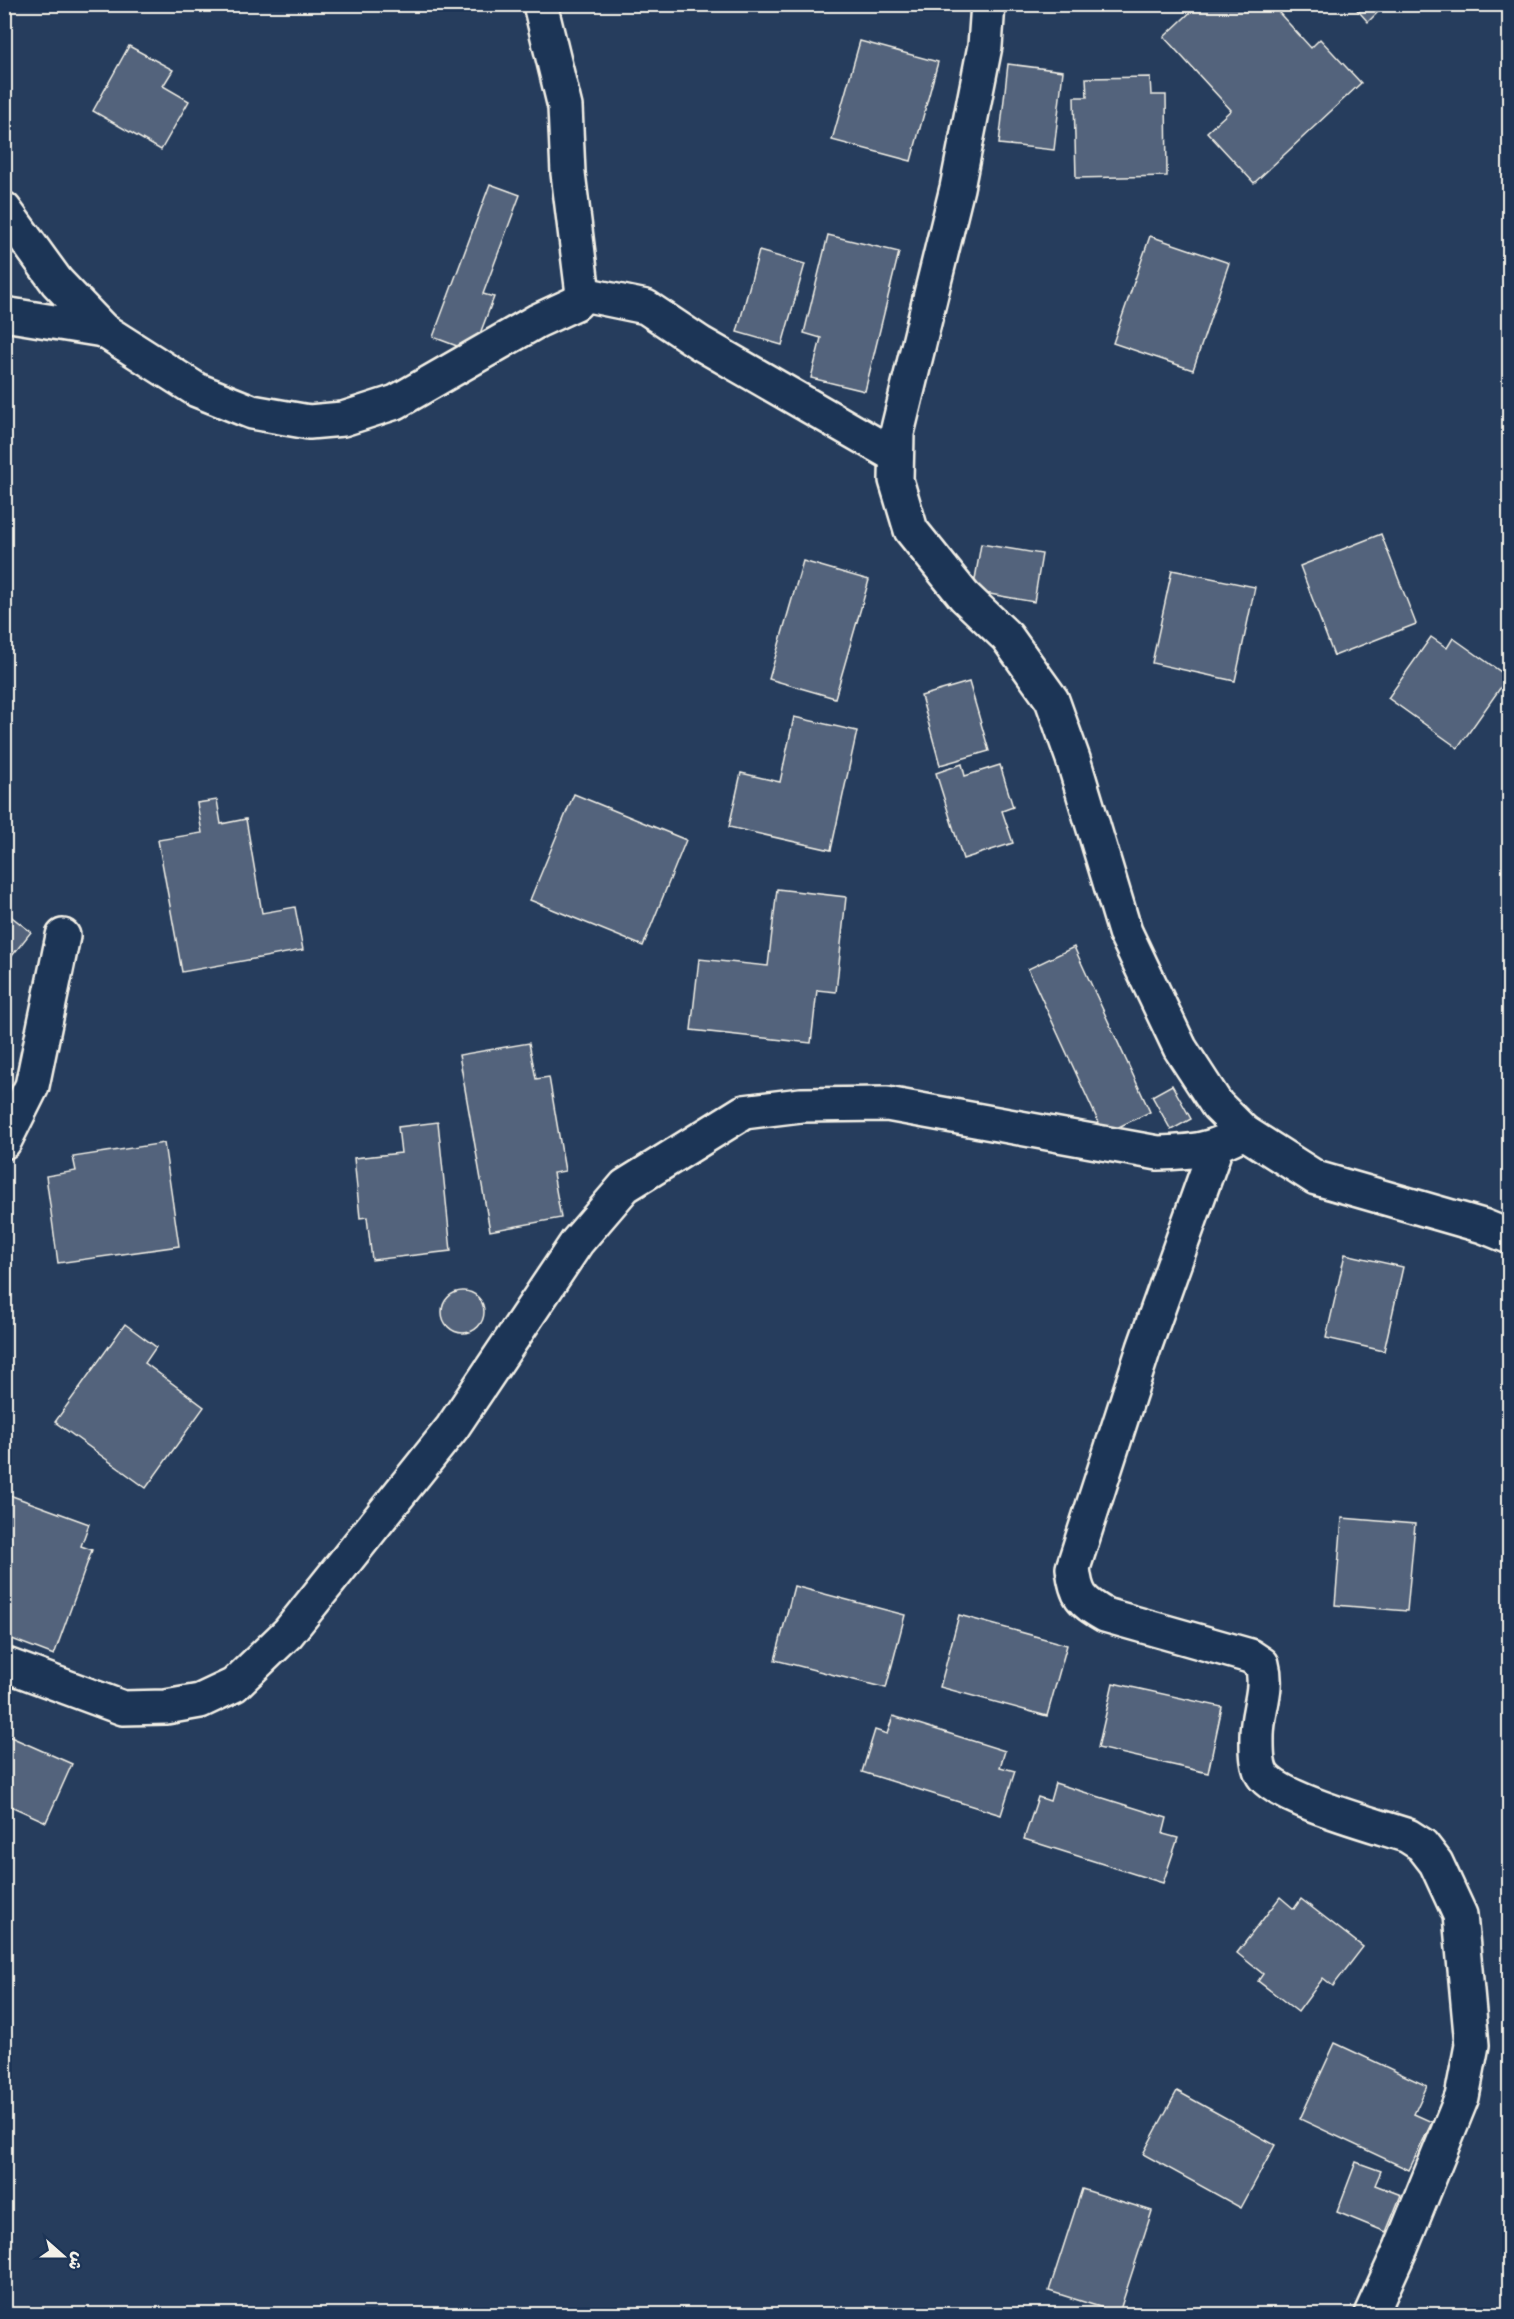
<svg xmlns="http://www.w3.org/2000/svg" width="1514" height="2319" font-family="Mynerve,'Playpen Sans Arabic',sans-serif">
	<rect width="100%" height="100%" fill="#263d5d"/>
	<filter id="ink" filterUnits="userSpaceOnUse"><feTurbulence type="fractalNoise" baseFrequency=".0167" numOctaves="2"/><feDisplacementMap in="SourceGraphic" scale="12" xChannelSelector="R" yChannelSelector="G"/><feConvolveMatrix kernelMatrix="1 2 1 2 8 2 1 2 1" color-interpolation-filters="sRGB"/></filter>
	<g filter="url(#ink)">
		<!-- building -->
		<g fill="#52647b" stroke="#f4f1e8" stroke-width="1.5">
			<path d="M1199,4h72l40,44 9,-9 41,44 -107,100 -47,-51 24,-22 -67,-73z"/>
			<path d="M1352,4h34l-18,18z"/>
			<path d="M860,41l78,21 -27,99 -79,-21z"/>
			<path d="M129,46l44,24 -10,16 26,15 -28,49 -68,-39z"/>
			<path d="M1008,64l55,7 -9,79 -55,-6z"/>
			<path d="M1150,77l1,18h15l1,81 -91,2 -2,-81h13l-1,-19z"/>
			<path d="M490,184l30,11 -37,99 11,3 -21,55 -40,-15z"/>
			<path d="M828,235l71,17 -34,139 -54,-13 10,-40 -17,-5z"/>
			<path d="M1150,236l79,27 -36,107 -80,-27z"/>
			<path d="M759,251l46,13 -23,81 -45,-13z"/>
			<path d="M1381,534l35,90 -82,32 -34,-90z"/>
			<path d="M981,544l61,10 -8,48 -61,-11z"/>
			<path d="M803,561l66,19 -34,118 -66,-19z"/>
			<path d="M1172,570l83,17 -20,94 -83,-18z"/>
			<path d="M1431,637l16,11 6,-10 55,39 -50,71 -70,-50z"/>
			<path d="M969,682l20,69 -49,14 -19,-69z"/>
			<path d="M794,717l63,14 -26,119 -102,-23 12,-54 39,9z"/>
			<path d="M962,764l3,12 35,-11 13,42 -11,4 11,32 -50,16 -27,-86z"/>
			<path d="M574,794l112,46 -43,106 -113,-46z"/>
			<path d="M217,800l4,24 25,-5 16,94 33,-6 8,43 -121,22 -24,-132 44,-7 -5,-30z"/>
			<path d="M777,889l69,8 -10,95 -19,-2 -6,53 -120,-13 8,-71 69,7z"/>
			<path d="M4,911l27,21 -27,34z"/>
			<path d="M1074,947l76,165 -46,22 -76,-165z"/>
			<path d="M529,1043l7,36 13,-2 16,94 -12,2 8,45 -71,13 -31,-176z"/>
			<path d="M1172,1085l19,34 -20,11 -19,-34z"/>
			<path d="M438,1122l13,129 -79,9 -5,-43 -7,1 -6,-60 47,-5 -3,-26z"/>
			<path d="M164,1143l15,103 -121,17 -12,-87 30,-5 -3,-14z"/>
			<path d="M1345,1254l58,13 -19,84 -58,-13z"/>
			<circle cx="463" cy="1312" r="21"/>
			<path d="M125,1324l31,23 -11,16 59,44 -58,81 -91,-66z"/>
			<path d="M4,1493l85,31 -8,22 11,4 -38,105 -50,-19z"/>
			<path d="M1342,1518l73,6 -8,87 -72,-6z"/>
			<path d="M794,1586l111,29 -19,73 -111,-28z"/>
			<path d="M959,1615l108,30 -20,71 -107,-29z"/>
			<path d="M1113,1683l109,24 -14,66 -110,-25z"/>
			<path d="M893,1716l112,35 -5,16 15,4 -14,44 -139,-43 13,-42 12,4z"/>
			<path d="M4,1734l68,30 -26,58 -42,-19z"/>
			<path d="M1055,1783l112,35 -4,16 15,4 -15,45 -139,-44 14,-42 12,4z"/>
			<path d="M1280,1897l14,12 7,-10 62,48 -30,39 -10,-8 -25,34 -40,-31 5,-7 -26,-21z"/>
			<path d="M1335,2043l92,43 -13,28 18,8 -23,48 -109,-51z"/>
			<path d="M1177,2091l98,54 -34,63 -98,-54z"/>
			<path d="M1356,2162l25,9 -6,14 26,10 -15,37 -49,-20z"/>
			<path d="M1082,2189l70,22 -33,102 -70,-22z"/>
		</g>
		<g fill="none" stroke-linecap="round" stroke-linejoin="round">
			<defs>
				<g id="minor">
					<path d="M540,4l25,103 3,66 15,121"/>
					<path d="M988,4l-3,42 -28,142 -60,245 -1,47 15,50 53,66 43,41 45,63 21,59 52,173 55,116 37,57 27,27 72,46 167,48 27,11"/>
					<path d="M4,209l53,73 46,48 94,60 55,22 57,10 34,-3 53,-17 141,-81 39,-18 7,-9 63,13 54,36 196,113"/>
					<path d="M4,314l99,16"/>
					<path d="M4,1142l28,-56 31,-150"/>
					<path d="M1216,1147l-72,201 -71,220c3,28 8,33 32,47l145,41 12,8c7,25 -5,47 -5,72 0,12 -1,31 7,41 20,24 112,48 144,59l14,9 14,18 24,52 12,130 -10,52 -61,151 -30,66"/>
					<path d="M4,1664l119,44 43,-1 34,-6 34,-16 54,-52 164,-205 125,-186 48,-56 119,-74 57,-7 86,-1 271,49c39,-1 52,-3 86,-21"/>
				</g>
			</defs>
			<!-- minor casing -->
			<use href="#minor" stroke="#f4f1e8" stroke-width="38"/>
			<!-- minor -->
			<use href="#minor" stroke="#1d3557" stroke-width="33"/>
		</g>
	</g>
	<!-- margin -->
	<rect width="1514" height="2319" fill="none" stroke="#1d3557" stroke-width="24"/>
	<rect x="12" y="12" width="1490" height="2295" fill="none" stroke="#f4f1e8" stroke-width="2" filter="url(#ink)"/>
	<!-- north arrow -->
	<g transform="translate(63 2256) rotate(111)" stroke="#1d3557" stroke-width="4.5" paint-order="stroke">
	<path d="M0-4.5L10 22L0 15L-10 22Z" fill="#f4f1e8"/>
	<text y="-9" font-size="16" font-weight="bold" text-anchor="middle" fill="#f4f1e8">ش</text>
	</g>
</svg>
